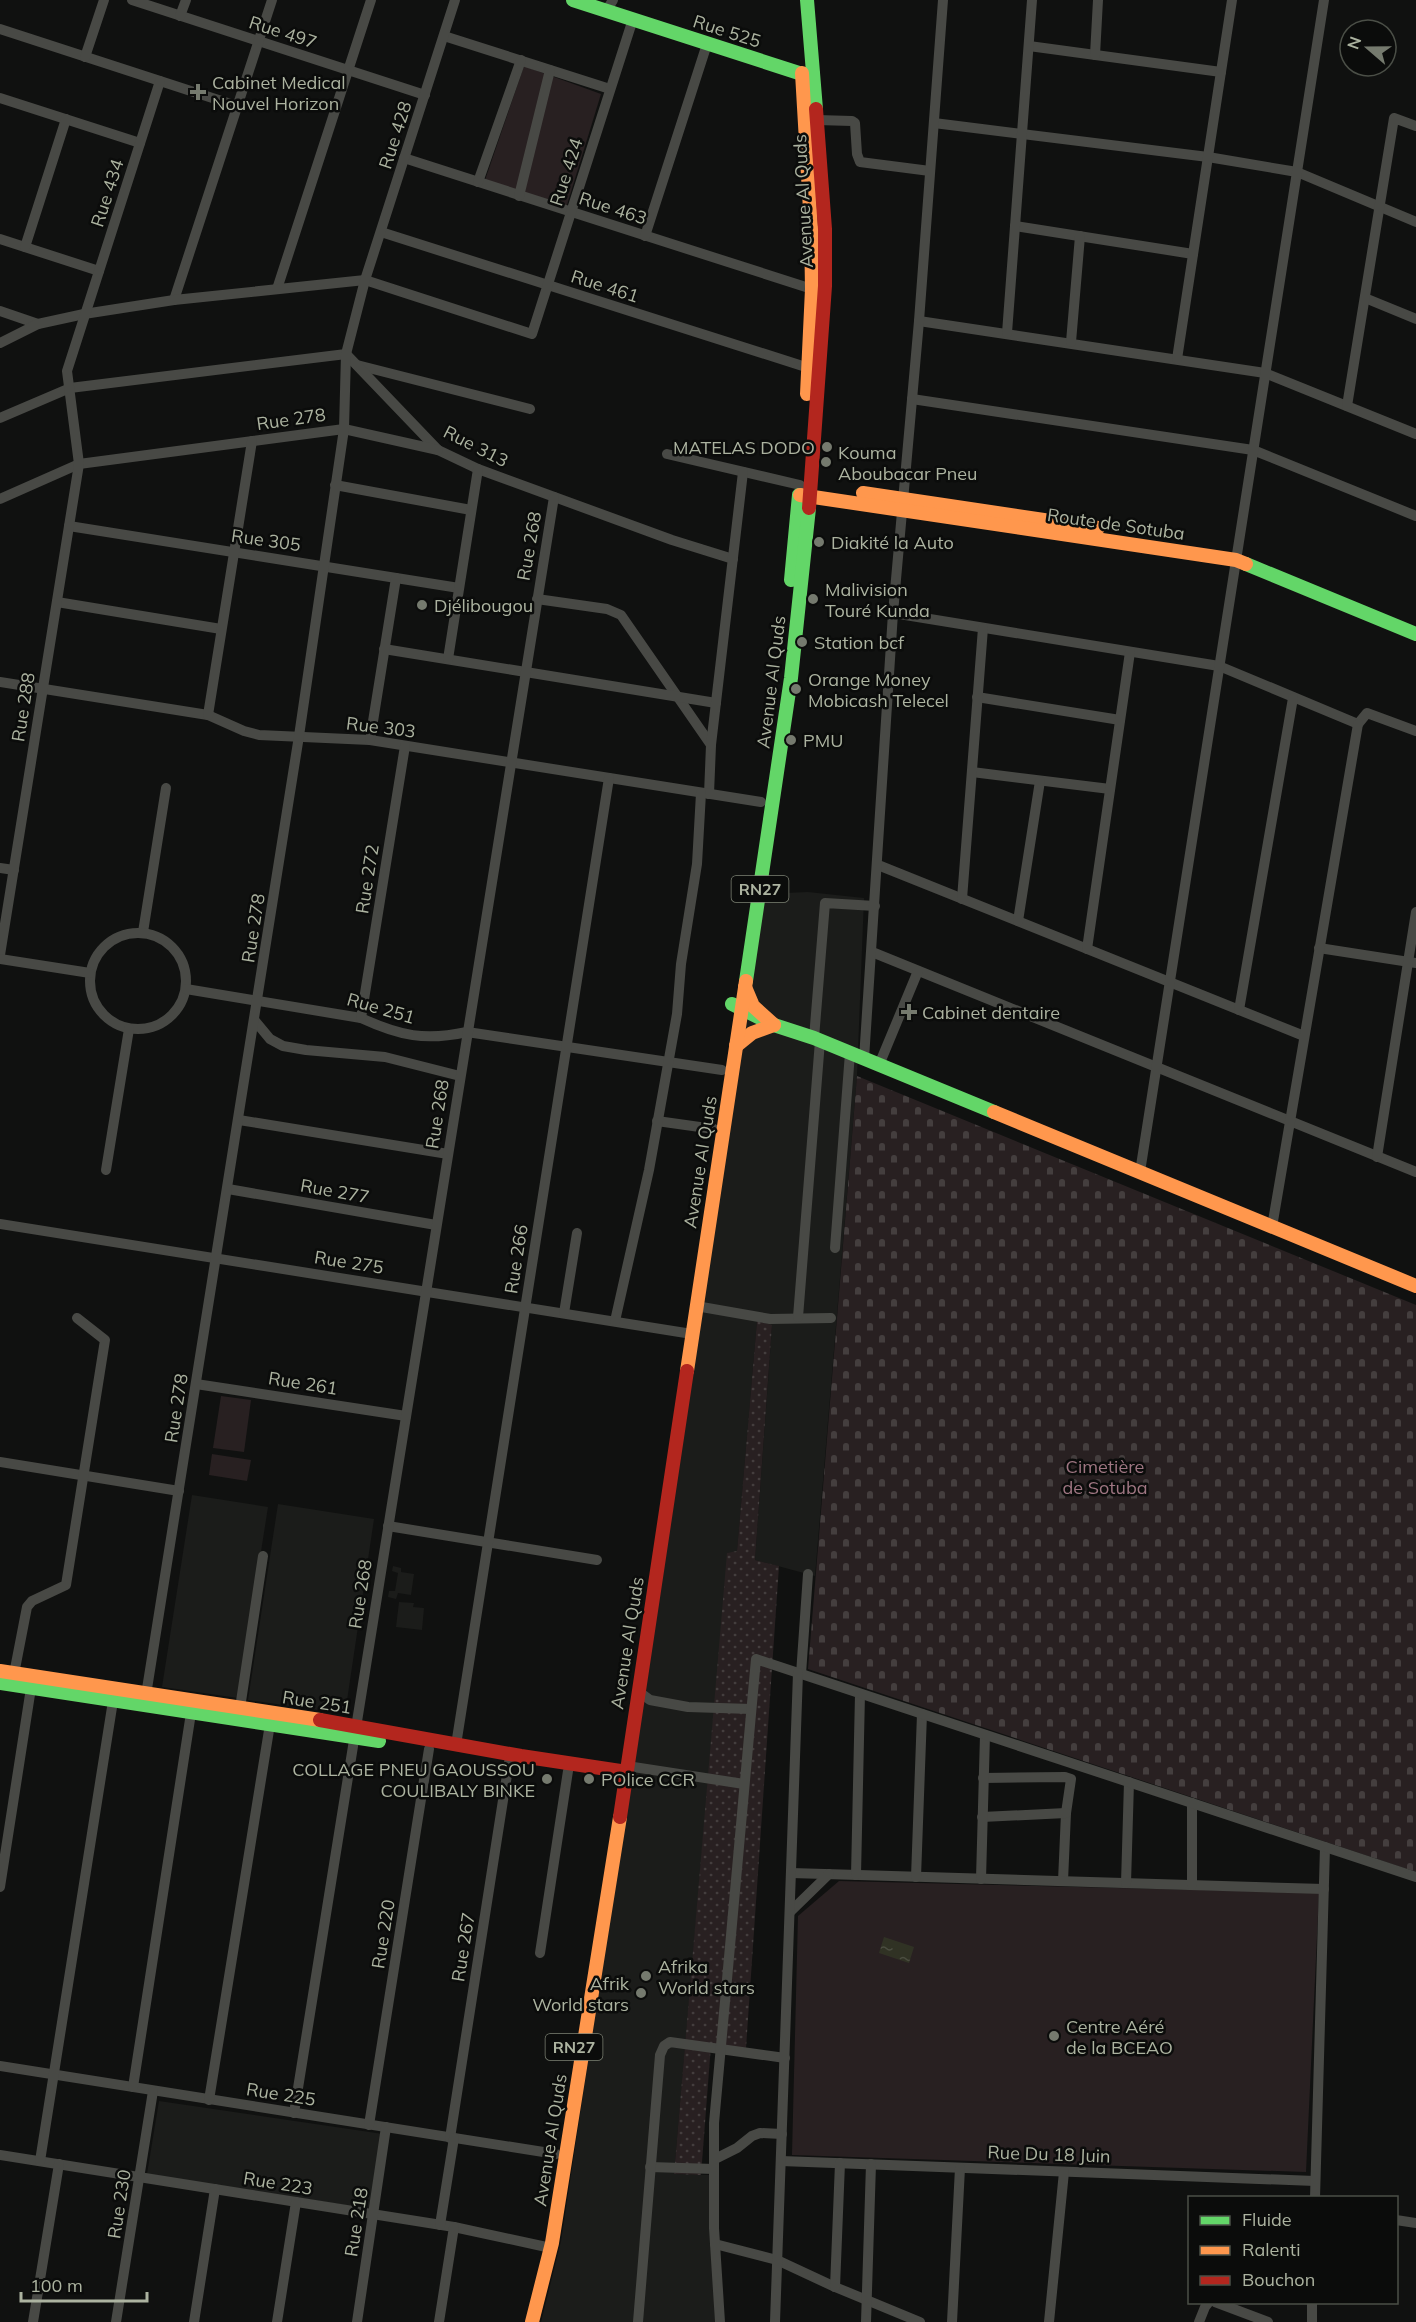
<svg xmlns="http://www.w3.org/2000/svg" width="1416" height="2322" font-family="Mulish,sans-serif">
	<defs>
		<pattern id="cemetery-stones" width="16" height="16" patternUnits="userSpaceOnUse" patternTransform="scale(1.5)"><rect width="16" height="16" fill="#282021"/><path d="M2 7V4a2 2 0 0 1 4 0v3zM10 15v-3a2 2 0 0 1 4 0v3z" fill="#443e3e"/></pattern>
		<pattern id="garden-dots" width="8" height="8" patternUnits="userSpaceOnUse" patternTransform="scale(1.5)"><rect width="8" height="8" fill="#282021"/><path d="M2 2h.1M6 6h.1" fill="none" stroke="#443e3e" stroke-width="1.8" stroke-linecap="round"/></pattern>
		<pattern id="water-ripples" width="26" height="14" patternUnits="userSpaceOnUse" patternTransform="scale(1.5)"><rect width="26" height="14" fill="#303224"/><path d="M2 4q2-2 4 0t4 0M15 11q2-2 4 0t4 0" fill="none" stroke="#4b4d40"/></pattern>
	</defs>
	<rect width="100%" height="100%" fill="#101110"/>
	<!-- built -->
	<g fill="#1b1c1a">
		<path d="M764,890l21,3 23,-1 56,6 -7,178 -42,500 -60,-16 17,-234 -15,-4 -20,230 -9,1 -54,621 37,1 4,147h-174l20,-81z"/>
		<path d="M192,1495l76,12 -30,191 -76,-11z"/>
		<path d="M278,1504l96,15 -29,195 -97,-14z"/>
		<path d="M393,1566l8,2v4l13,2 -3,21 -13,-2 -2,6 -8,-2 1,-6h6l3,-18 -6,-2z"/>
		<path d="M399,1602l15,1 -1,4 11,1 -2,22 -26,-3z"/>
		<path d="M159,2101l224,33 -13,75 -223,-35z"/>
	</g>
	<!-- green -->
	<g fill="#282021">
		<path d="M524,66l77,28 -35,114 -82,-25z"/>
		<path d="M221,1396l30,4 -7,52 -31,-4z"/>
		<path d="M212,1454l39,6 -4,21 -38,-6z"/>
		<path d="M839,1881l480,12 -13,279 -514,-17 6,-239z"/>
	</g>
	<!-- cemetery -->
	<path fill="url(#cemetery-stones)" d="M857,1076l559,229v567l-608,-203z"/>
	<!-- garden -->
	<path fill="url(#garden-dots)" d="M757,1321l15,4 -17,235 24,6 -33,482 -35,-3 -10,130 -27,-1 53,-621 10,-2z"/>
	<!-- water -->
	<path fill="url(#water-ripples)" d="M884,1937l30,10 -5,16 -30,-10z"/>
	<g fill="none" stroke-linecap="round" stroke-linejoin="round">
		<!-- street -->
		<g stroke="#484945" stroke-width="10">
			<path d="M132,0l293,95"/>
			<path d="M606,11l7,-11"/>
			<path d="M180,16l6,-16"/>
			<path d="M0,29l237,77"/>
			<path d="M444,36l166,53"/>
			<path d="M1029,46l192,26"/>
			<path d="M1095,55l3,-55"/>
			<path d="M85,57l19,-57"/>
			<path d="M0,98l140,45"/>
			<path d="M817,120l35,1 3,2 2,31 3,8 70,9"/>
			<path d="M934,123l274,34 89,15 119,50"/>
			<path d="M404,158l408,131"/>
			<path d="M478,182l43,-122"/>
			<path d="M519,196l31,-126"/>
			<path d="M1015,226l178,28"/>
			<path d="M381,232l431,137"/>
			<path d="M645,236l62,-192"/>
			<path d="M0,239l99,32"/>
			<path d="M25,247l41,-128"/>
			<path d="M277,289l94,-289"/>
			<path d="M1365,298l51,21"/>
			<path d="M174,300l98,-300"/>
			<path d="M0,311l38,13"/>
			<path d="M919,321l346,52 151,61"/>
			<path d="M1007,333l25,-333"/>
			<path d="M1071,342l9,-106"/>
			<path d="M0,343l38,-19 46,-10 90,-14 191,-20 167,54 101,-315"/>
			<path d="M1177,359l55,-359"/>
			<path d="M357,365l173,44"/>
			<path d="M912,399l341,51 163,66"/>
			<path d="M1347,406l47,-288 22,8"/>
			<path d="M0,418l70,-30 276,-34 92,96 40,19 194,71 61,19"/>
			<path d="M667,454l133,31"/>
			<path d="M335,485l136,25"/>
			<path d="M0,499l79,-35 265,-35 94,21"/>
			<path d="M69,526l390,62"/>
			<path d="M537,599l70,10 14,6 90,130 -2,49"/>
			<path d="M57,602l164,27"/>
			<path d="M893,613l326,53 139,58 9,-11 49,18"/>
			<path d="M384,649l332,54"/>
			<path d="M448,659l30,-190"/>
			<path d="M0,682l208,33 36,16 15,4 111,5 391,62"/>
			<path d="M977,697l143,23"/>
			<path d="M208,715l44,-274"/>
			<path d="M370,740l26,-162"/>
			<path d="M711,745l32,-273"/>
			<path d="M972,772l138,17"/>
			<path d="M878,865l426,171"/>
			<path d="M0,868l14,2"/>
			<path d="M962,899l21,-271"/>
			<path d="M1018,921l22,-140"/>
			<path d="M143,932l23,-144"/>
			<circle cx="138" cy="981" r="48"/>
			<path d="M1319,948l97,15"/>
			<path d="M1087,949l43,-297"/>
			<path d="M872,952l544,220"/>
			<path d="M0,955l79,-491 -12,-93 93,-290"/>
			<path d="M0,959l90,14"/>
			<path d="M186,989l175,29c39,18 64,23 106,14l255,38"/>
			<path d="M1239,1010l54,-312"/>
			<path d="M361,1018l44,-272"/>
			<path d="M255,1021l15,18 13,7 23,4 79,7 75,19"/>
			<path d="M814,1038l11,-135 50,3"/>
			<path d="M864,1059l29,-446 26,-292 24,-321"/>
			<path d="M879,1065l39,-94"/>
			<path d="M239,1120l209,34"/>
			<path d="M657,1121l57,8"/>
			<path d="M1377,1157l39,-245"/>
			<path d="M106,1170l23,-141"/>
			<path d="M1140,1172l184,-1172"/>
			<path d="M228,1189l208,36"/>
			<path d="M0,1224l692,110"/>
			<path d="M1272,1227l86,-503"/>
			<path d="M835,1248l15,-195"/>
			<path d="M696,1306l74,13 61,-1"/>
			<path d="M564,1313l13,-80"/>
			<path d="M798,1317l22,-276"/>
			<path d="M615,1321l34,-151 28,-156 4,-50 16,-100 4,-71"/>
			<path d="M196,1384l210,32"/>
			<path d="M0,1462l179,29"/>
			<path d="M388,1526l209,34"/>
			<path d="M14,1674l13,-67 5,-6 34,-16 39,-245 -28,-22"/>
			<path d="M801,1674l7,-100"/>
			<path d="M638,1691l12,9 38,7 63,2"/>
			<path d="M146,1695l153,-959 45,-307 2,-75 19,-74 90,-280"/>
			<path d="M240,1708l23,-152"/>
			<path d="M456,1745l153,-967"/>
			<path d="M627,1766l117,18"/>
			<path d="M983,1778l82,-1 6,2 -5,34 -3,68"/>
			<path d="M982,1817l84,-4"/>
			<path d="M791,1873l533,16"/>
			<path d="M856,1875l4,-181"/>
			<path d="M916,1877l6,-163"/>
			<path d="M981,1879l4,-144"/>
			<path d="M1126,1883l3,-101"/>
			<path d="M1192,1885v-82"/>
			<path d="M0,1887l31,-199"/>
			<path d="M790,1912l39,-38"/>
			<path d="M540,1953l28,-182"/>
			<path d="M0,2066l556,88"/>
			<path d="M133,2087l58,-374"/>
			<path d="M209,2100l62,-382"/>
			<path d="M294,2113l260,-1616"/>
			<path d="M369,2125l60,-376"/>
			<path d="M450,2138l59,-376"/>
			<path d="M0,2155l454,72 97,21"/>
			<path d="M715,2159l22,-11 15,-12 8,-3 22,1"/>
			<path d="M40,2161l73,-460"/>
			<path d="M781,2161l534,20"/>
			<path d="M650,2167l64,2"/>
			<path d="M1315,2198l10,-351"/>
			<path d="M1396,2220l20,3"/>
			<path d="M440,2225l14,-87"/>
			<path d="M715,2244l62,16 58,27 85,35"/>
			<path d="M835,2287l5,-124"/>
			<path d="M1215,2302l53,20"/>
			<path d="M33,2322l26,-158"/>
			<path d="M116,2322l37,-231"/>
			<path d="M194,2322l21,-133"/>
			<path d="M277,2322l19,-120"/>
			<path d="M357,2322l29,-195"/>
			<path d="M439,2322l15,-95"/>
			<path d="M638,2322l22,-267 4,-9 6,-4 115,16"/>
			<path d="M720,2322l-6,-94v-105l42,-464 660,218"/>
			<path d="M775,2322l23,-649"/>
			<path d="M866,2322l5,-158"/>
			<path d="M952,2322l8,-154"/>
			<path d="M1049,2322l15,-150"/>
			<path d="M1199,2322l6,-15 4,-5"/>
			<path d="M1312,2322v-20"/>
		</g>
		<!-- fast -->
		<g stroke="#63d668" stroke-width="14">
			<path d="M573,0l229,74h11"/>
			<path d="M807,0l9,109"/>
			<path d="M1246,564l170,70"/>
			<path d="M791,580l8,-85"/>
			<path d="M746,981l45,-303 18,-170"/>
			<path d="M732,1004l42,21 40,13 180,74"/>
			<path d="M0,1683l379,58"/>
		</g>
		<!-- slow -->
		<g stroke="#ff974d" stroke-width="14">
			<path d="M802,73l9,154 1,62 -5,105"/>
			<path d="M863,493l235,35"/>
			<path d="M800,495l436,65 10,4"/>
			<path d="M745,987l8,19 21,19"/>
			<path d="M736,1046l16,-13 22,-8"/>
			<path d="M994,1112l422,174"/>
			<path d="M687,1371l59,-390"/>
			<path d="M0,1671l320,49"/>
			<path d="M532,2322l20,-79 68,-426"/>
		</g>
		<!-- jam -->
		<g stroke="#b3261e" stroke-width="14">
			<path d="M809,508l16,-222v-57l-9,-120"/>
			<path d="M320,1720l201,36 106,16"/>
			<path d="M620,1817l67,-446"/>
		</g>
	</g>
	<!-- markers -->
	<g fill="#757a6e" stroke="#0b0c0b" stroke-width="2">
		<path d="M195 83h6v6h6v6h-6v6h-6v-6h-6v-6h6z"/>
		<circle cx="827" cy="447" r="6"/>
		<circle cx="826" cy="462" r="6"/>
		<circle cx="819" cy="542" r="6"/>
		<circle cx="813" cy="599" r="6"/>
		<circle cx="422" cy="605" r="6"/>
		<circle cx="802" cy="642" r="6"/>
		<circle cx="796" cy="689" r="6"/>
		<circle cx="791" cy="740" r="6"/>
		<path d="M906 1003h6v6h6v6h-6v6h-6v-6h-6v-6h6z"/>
		<circle cx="547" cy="1779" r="6"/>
		<circle cx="589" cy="1779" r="6"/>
		<circle cx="646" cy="1976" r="6"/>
		<circle cx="641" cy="1993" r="6"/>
		<circle cx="1054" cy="2036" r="6"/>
	</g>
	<g text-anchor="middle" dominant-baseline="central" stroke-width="5" stroke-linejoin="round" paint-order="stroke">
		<!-- shield labels -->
		<g fill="#0b0c0b" stroke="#7c8173" stroke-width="1.5">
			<rect x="731.5" y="876" width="57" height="26" rx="4.5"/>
			<rect x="545.5" y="2034" width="57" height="26" rx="4.5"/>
		</g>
		<g font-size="16" font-weight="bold" fill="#acb3a0">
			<text x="760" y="889">RN27</text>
			<text x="574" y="2047">RN27</text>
		</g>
		<!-- street labels -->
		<g font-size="18" fill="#acb3a0" stroke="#0b0c0b">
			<text transform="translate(727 31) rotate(18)">Rue 525</text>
			<text transform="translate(283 32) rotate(18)">Rue 497</text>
			<text transform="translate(395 135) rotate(-72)">Rue 428</text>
			<text transform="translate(566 172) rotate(-72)">Rue 424</text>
			<text transform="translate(107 193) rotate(-72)">Rue 434</text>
			<text transform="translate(803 201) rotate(-93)">Avenue Al Quds</text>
			<text transform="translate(613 208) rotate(18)">Rue 463</text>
			<text transform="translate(605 286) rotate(18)">Rue 461</text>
			<text transform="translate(291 419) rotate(-8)">Rue 278</text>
			<text transform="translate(476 446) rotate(27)">Rue 313</text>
			<text transform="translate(1116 524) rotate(8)">Route de Sotuba</text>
			<text transform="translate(266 540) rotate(8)">Rue 305</text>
			<text transform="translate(529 546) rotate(-80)">Rue 268</text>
			<text transform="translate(771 682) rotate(-83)">Avenue Al Quds</text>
			<text transform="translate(23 707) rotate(-81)">Rue 288</text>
			<text transform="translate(381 727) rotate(7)">Rue 303</text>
			<text transform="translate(367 879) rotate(-81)">Rue 272</text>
			<text transform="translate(253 928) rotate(-81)">Rue 278</text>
			<text transform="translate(381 1008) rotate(16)">Rue 251</text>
			<text transform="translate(437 1114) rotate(-81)">Rue 268</text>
			<text transform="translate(700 1162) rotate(-81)">Avenue Al Quds</text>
			<text transform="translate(335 1191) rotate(10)">Rue 277</text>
			<text transform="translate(516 1259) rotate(-81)">Rue 266</text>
			<text transform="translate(349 1262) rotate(9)">Rue 275</text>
			<text transform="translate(303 1383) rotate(9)">Rue 261</text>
			<text transform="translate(176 1408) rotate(-81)">Rue 278</text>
			<text transform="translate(360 1594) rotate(-81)">Rue 268</text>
			<text transform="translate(627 1643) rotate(-81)">Avenue Al Quds</text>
			<text transform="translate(317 1702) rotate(9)">Rue 251</text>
			<text transform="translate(383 1934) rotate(-81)">Rue 220</text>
			<text transform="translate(463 1947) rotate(-81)">Rue 267</text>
			<text transform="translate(281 2094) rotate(9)">Rue 225</text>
			<text transform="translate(550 2140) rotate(-81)">Avenue Al Quds</text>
			<text transform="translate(1049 2154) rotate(2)">Rue Du 18 Juin</text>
			<text transform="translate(278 2183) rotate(9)">Rue 223</text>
			<text transform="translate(119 2204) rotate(-81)">Rue 230</text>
			<text transform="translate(356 2222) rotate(-81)">Rue 218</text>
		</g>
		<!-- poi labels -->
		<g font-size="18" fill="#acb3a0" stroke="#0b0c0b" text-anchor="start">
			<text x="212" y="82">Cabinet Medical<tspan x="212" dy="21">Nouvel Horizon</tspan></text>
			<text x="815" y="447" text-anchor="end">MATELAS DODO</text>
			<text x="838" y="452">Kouma<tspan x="838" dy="21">Aboubacar Pneu</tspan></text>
			<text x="831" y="542">Diakité la Auto</text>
			<text x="825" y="589">Malivision<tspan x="825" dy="21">Touré Kunda</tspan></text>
			<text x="434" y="605">Djélibougou</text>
			<text x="814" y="642">Station bcf</text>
			<text x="808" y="679">Orange Money<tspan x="808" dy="21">Mobicash Telecel</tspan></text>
			<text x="803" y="740">PMU</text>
			<text x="922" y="1012">Cabinet dentaire</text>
			<text x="535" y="1769" text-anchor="end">COLLAGE PNEU GAOUSSOU<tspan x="535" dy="21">COULIBALY BINKE</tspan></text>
			<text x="601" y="1779">POlice CCR</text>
			<text x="658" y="1966">Afrika<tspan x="658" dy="21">World stars</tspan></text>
			<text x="629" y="1983" text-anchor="end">Afrik<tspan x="629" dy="21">World stars</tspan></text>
			<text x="1066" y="2026">Centre Aéré<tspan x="1066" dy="21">de la BCEAO</tspan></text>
		</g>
		<!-- park labels -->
		<g font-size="18" fill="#9f7682" stroke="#0b0c0b">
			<text x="1105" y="1466">Cimetière<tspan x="1105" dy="21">de Sotuba</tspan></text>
		</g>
	</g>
	<!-- legend -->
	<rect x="1188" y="2196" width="210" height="108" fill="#0b0c0b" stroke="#4b4f47" stroke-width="1.5"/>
	<rect x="1200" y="2216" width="30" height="9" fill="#63d668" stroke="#4b4f47" stroke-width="1.5"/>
	<text x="1242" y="2226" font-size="18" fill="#acb3a0">Fluide</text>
	<rect x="1200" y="2246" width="30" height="9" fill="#ff974d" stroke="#4b4f47" stroke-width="1.5"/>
	<text x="1242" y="2256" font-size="18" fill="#acb3a0">Ralenti</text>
	<rect x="1200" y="2276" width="30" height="9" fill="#b3261e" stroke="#4b4f47" stroke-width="1.5"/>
	<text x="1242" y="2286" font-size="18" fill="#acb3a0">Bouchon</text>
	<!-- north arrow -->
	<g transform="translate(1368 48) rotate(290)"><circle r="28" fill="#0b0c0b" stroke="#4b4f47" stroke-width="1.5"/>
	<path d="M0-4.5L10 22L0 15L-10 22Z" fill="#757a6e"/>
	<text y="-9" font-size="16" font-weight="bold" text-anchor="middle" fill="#acb3a0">N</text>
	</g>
	<!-- scale -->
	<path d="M21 2292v9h126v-9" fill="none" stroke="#acb3a0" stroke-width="3"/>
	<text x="30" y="2292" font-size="18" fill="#acb3a0" stroke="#0b0c0b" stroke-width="4.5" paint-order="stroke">100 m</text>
</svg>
